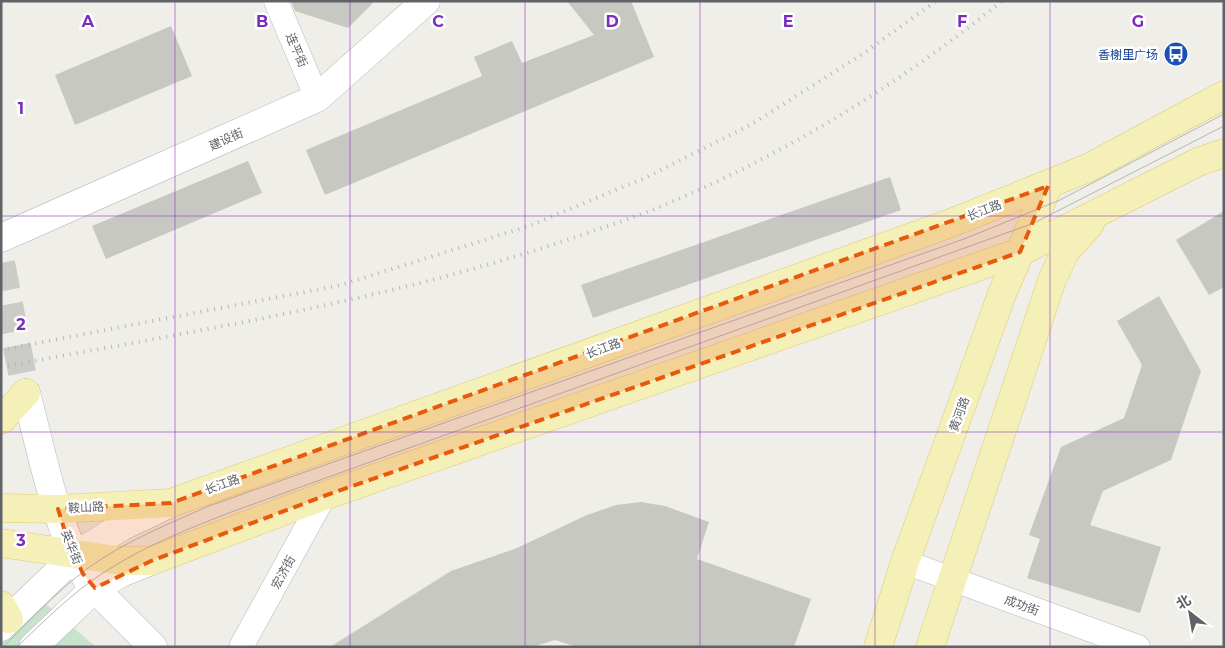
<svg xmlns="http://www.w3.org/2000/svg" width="1225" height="648" font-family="Montserrat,'Noto Sans SC',sans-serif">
	<rect width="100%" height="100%" fill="#efeee8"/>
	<!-- green -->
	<path fill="#c8e3cb" d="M41,600l55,47h-95v-26z"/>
	<!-- building -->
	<g fill="#c8c8c3">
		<path d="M291,1h84l-27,27 -53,-17z"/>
		<path d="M567,1h64l23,56 -329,138 -19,-45 176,-74 -8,-19 38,-16 10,22 72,-28z"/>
		<path d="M171,26l21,50 -117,49 -20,-50z"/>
		<path d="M248,161l14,32 -156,66 -14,-33z"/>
		<path d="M890,177l11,33 -308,108 -12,-33z"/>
		<path d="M1224,211v76l-15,8 -33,-55z"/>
		<path d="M1159,296l42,75 -30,89 -68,31 -13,34 71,22 -21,66 -113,-35 13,-39 -11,-4 32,-88 63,-29 18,-53 -25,-44z"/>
		<path d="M641,502l24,4 44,16 -12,37 114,40 -17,48h-217l-22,-7 -23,7h-202l121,-76 66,-23 70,-33 29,-10z"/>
	</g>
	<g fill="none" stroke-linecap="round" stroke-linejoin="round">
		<!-- secondary-tunnel -->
		<path stroke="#cbcbc8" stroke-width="28" stroke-dasharray="28 14" stroke-linecap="butt" d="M1,263l25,130"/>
		<defs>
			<g id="street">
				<path d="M276,1l41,97"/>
				<path d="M905,562l233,85"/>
				<path d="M241,647l83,-151"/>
			</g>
			<g id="secondary">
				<path d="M1,238l316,-140 109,-97"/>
				<path d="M26,393c17,63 29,134 63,190l64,64"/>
				<path d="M1,627l75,-72 45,-28 50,-24"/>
				<path d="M33,647l62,-59 26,-15 30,-12"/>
			</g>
			<g id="primary">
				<path d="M1,420l25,-27"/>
				<path d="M1,508l57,1 113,-6 780,-280 137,-55 136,-73"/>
				<path d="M1,543l121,18h29l173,-65 696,-244 178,-90 26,-9"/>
				<path d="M1,605l8,14"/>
				<path d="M878,647l27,-85 97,-268 46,-108"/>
				<path d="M930,647l122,-367 13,-28 25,-28"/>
			</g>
		</defs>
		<!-- street casing -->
		<use href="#street" stroke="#b5b7bb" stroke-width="25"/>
		<!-- secondary casing -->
		<use href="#secondary" stroke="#b4b6ba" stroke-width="29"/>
		<!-- primary casing -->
		<use href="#primary" stroke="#e0ca71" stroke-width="29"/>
		<!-- street -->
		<use href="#street" stroke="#fff" stroke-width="24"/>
		<!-- secondary -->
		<use href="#secondary" stroke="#fff" stroke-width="28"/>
		<!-- primary -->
		<use href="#primary" stroke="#f5f0b8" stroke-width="28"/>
		<!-- tram -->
		<g stroke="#b5b6b6" stroke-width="1">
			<path d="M3,647c31,-30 63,-66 100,-89 33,-21 70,-36 106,-52l755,-267 96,-39 164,-86"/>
			<path d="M17,647c27,-26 55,-54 86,-74 41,-27 87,-45 131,-62l800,-288 190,-97"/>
		</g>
		<!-- rail -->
		<g stroke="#b5b6b6" stroke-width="4" stroke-dasharray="1 6" stroke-linecap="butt">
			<path d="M1,350l340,-65 188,-59 118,-49 105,-53 112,-71 72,-52"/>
			<path d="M1,367c199,-37 401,-68 592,-136 24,-8 48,-16 71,-26 122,-51 236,-121 338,-204"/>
		</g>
	</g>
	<!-- marked area -->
	<path fill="#e8590c" fill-opacity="0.2" stroke="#e8590c" stroke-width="4" stroke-dasharray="10 6" stroke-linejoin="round" d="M1048,186l-28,66 -696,244 -173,65 -56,27 -12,-14 -16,-36 -9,-29 113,-6z"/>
	<!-- grid -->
	<path fill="none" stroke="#7b2cbf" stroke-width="1" stroke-opacity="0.55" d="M175,1v646M350,1v646M525,1v646M700,1v646M875,1v646M1050,1v646M1,216h1223M1,432h1223"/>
	<!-- icons -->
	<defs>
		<symbol id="bus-disc" viewBox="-11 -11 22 22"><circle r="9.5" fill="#1a4fb4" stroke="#fff"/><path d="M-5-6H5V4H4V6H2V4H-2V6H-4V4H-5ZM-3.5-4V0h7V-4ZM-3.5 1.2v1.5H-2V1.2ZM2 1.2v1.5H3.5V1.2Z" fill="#fff"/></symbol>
	</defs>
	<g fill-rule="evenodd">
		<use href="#bus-disc" x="1162" y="40" width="28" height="28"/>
	</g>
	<g text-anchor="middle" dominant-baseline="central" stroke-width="5" stroke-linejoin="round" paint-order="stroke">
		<!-- street labels -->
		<g font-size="12" fill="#5f6266" stroke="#fff">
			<text transform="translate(297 50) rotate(67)">连平街</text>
			<text transform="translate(226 139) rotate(-24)">建设街</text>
			<text transform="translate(984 210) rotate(-21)">长江路</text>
			<text transform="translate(603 348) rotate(-20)">长江路</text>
			<text transform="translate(959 414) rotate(-70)">黄河路</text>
			<text transform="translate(222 484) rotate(-20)">长江路</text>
			<text transform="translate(86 507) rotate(-3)">鞍山路</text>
			<text transform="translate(72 547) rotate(68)">英华街</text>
			<text transform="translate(283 572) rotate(-61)">宏济街</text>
			<text transform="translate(1022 605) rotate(20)">成功街</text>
		</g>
		<!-- transit labels -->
		<g font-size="12" fill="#164399" stroke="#fff" text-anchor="end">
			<text x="1158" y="54">香榭里广场</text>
		</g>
	</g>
	<g font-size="16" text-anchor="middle" font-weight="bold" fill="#7b2cbf" stroke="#fff" stroke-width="5" stroke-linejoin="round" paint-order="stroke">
		<text x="88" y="27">A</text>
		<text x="262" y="27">B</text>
		<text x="438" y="27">C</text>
		<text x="612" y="27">D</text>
		<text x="788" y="27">E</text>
		<text x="962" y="27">F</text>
		<text x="1138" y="27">G</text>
		<text x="21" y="114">1</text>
		<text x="21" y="330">2</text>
		<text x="21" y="546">3</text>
	</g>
	<!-- border -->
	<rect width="1225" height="648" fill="none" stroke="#5f6266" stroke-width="5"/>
	<!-- north arrow -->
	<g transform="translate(1190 613) rotate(329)" stroke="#ffffff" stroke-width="4" paint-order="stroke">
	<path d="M0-4L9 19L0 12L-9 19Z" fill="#5f6266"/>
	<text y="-8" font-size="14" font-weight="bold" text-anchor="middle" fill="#5f6266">北</text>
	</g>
</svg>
